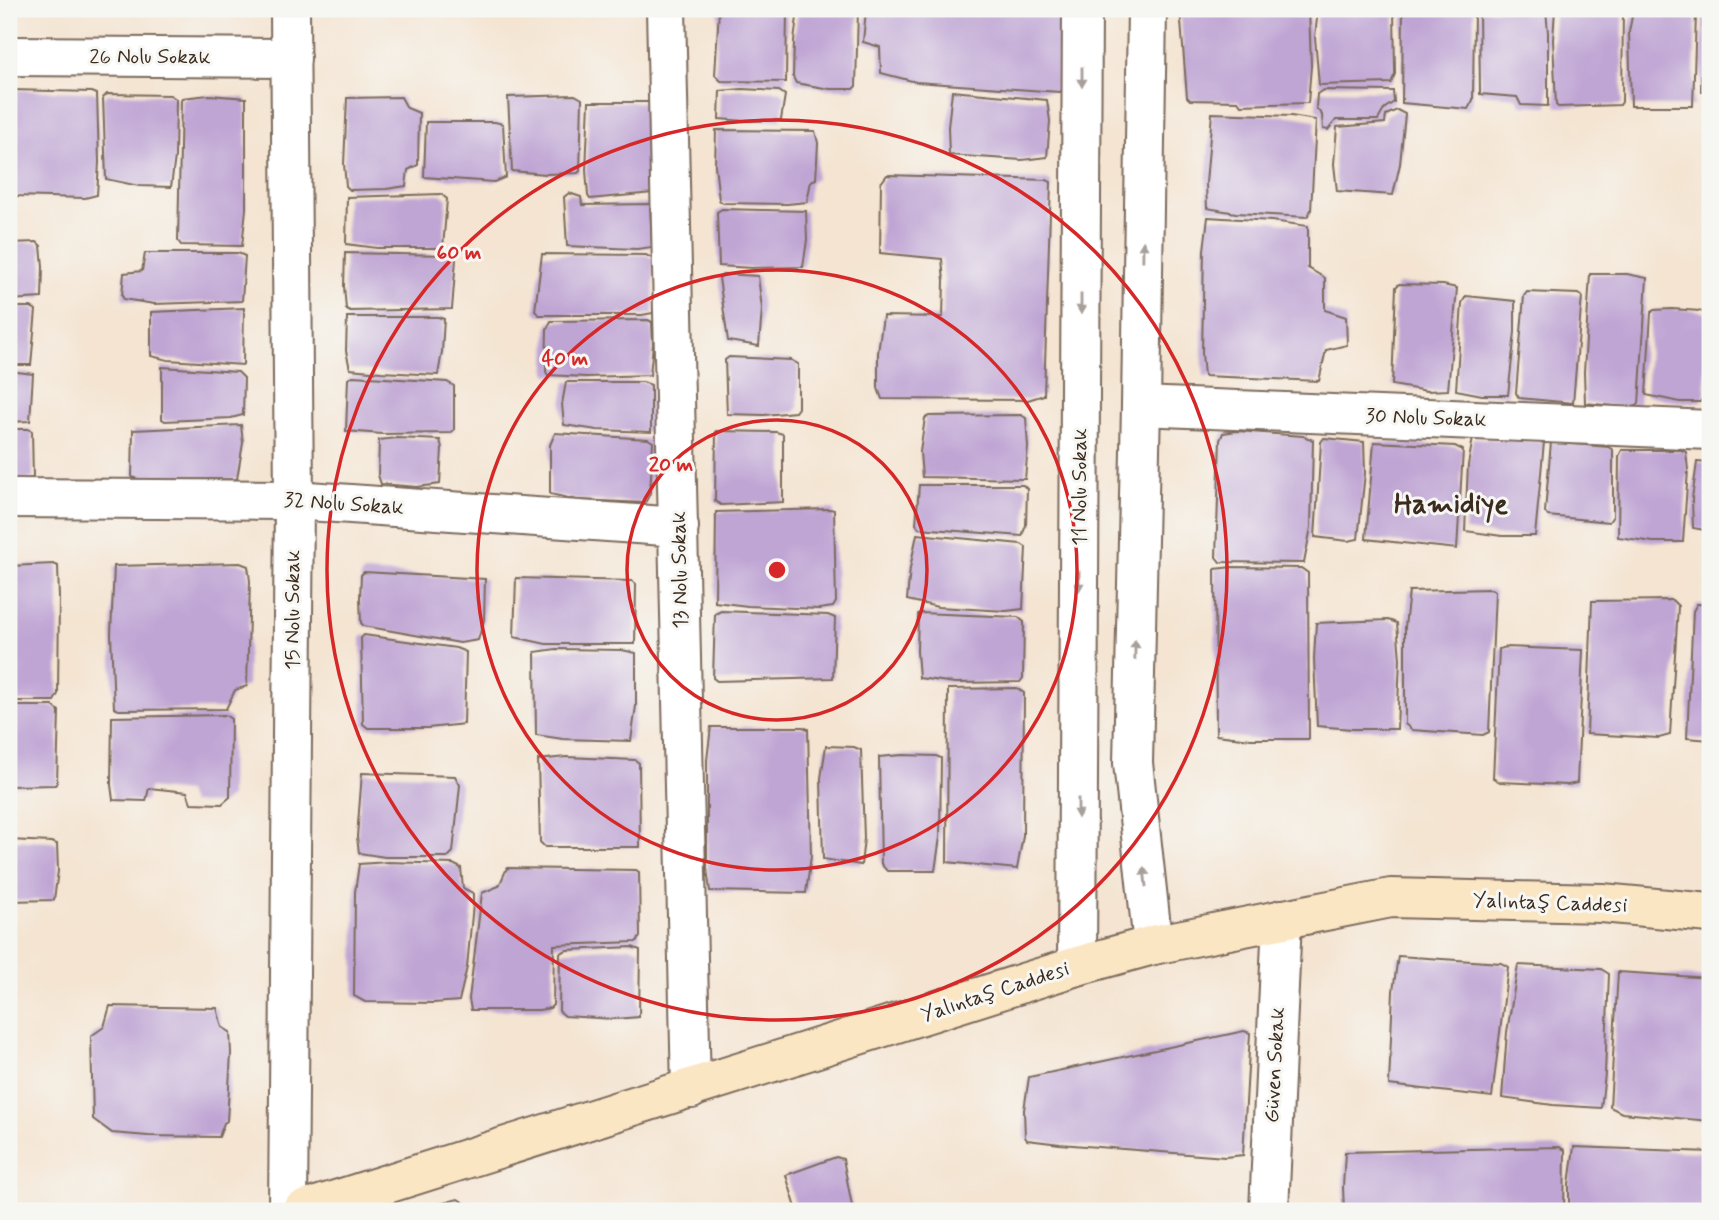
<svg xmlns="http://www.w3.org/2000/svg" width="1719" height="1220" font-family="Mynerve,sans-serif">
	<rect width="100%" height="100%" fill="#f6f6f2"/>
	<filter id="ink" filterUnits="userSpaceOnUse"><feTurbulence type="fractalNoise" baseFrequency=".0143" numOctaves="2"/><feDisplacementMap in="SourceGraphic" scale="14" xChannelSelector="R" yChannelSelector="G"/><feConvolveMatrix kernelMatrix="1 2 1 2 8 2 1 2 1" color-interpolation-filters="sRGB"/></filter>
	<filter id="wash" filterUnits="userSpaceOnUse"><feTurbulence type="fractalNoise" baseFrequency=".00686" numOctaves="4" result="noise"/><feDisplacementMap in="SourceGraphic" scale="28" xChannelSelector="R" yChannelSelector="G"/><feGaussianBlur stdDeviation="1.57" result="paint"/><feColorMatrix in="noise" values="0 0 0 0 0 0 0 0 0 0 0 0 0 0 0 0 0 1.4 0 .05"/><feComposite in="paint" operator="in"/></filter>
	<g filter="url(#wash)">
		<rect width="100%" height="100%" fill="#f4e4d1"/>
		<g id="blocks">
			<!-- building -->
			<g fill="#bfa5d4">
				<path d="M719,9h68l-1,73 -65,-1 -6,-6z"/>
				<path d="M798,9h60l-2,77 -3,3h-23l-34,-6 -3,-6 1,-36z"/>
				<path d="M1063,9l2,78 -5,5 -144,-10 -35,-9 -1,-26 -17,-5 3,-32z"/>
				<path d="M1180,9h129l2,57 -3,37 -67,2 -3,-4 -48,-1 -3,-3z"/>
				<path d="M1318,9h76l1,65 -4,9 -72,2 -4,-48z"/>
				<path d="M1403,9h71l-1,91 -5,9 -66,-6z"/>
				<path d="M1479,9h67l2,24v73l-27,-1 -4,-8 -37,-3z"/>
				<path d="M1555,9h68l-1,93 -2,3 -62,2 -2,-2 -3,-65z"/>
				<path d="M1633,11l59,1 4,2 -3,92h-62l-2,-74z"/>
				<path d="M1703,14h7v77h-9z"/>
				<path d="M742,89l37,2 6,4 -4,25 -35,1 -27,-2 1,-28z"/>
				<path d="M12,90l80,2 5,2 2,68 -2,33 -12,3 -70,-2 -6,-5v-96z"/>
				<path d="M1323,90l70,1 1,11 -9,6 -7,12h-42l-8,10 -5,-1 -1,-14 -6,-7 1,-14z"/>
				<path d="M952,91l95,9 3,21 -3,36 -25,3 -73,-5 -1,-28z"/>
				<path d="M107,94l63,1 6,4 -1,58 -4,30 -32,-1 -33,-7 -3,-81z"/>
				<path d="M209,95l37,3v111l-4,37 -61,-1 -3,-4 3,-140 1,-3z"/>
				<path d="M575,95l7,4 -2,72 -2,2 -32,1 -34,-3 -4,-74z"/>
				<path d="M401,97l6,11 12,5 -1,52 -10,5 -2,16 -20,3 -36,1 -4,-4 -2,-22 3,-66z"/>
				<path d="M589,102h64l-1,91 -62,6 -2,-3 -2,-26z"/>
				<path d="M1397,110l8,4 -5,50 -7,31 -56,-4 -3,-27 3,-37 48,-4 1,-8z"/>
				<path d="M1212,113l79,3 25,4 -5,90 -4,7 -71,-4 -29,-5 -1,-25z"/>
				<path d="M426,122h69l8,2 3,53 -12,5 -70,-5z"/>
				<path d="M716,130l99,1 3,12 -2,36 -5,2 -4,21 -20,2 -64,-1 -4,-3 -4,-35z"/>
				<path d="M887,175l160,5 4,2 -7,213 -16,5 -146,-1 -4,-11v-35l5,-37 60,1 1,-36 -2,-22 -62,-6 1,-70z"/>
				<path d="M569,193l12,4 1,8 68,-1 2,43 -15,2 -70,-3 -3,-49z"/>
				<path d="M441,194l6,5 -4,49h-66l-31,-4 1,-47z"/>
				<path d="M722,209l84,2 1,29 -4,27 -51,1 -33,-2 -2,-54z"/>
				<path d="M1208,217l64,4 36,5v42l17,10v32l21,7 1,28 -21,5 -7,31 -115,-5 -2,-23 2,-103z"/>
				<path d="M37,242l4,4 2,20 -1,32 -33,2v-57z"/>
				<path d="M145,253h93l7,3 -3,45 -88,3 -30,-5 -2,-3 2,-23 18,-2z"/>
				<path d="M345,253l104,2 7,4 -4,50 -102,2 -4,-2 -2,-23z"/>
				<path d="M542,254l104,1 8,4 -1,54 -11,2h-103l-4,-4z"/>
				<path d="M724,274l34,2 4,33 -3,37 -31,-5 -9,-63z"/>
				<path d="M1590,274h37l20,4 -8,126 -7,4 -47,-5 -1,-31z"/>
				<path d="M1399,284l44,1 14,3 -9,102 -21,1 -35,-6 4,-98z"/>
				<path d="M1527,292l51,2 4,2 -9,107 -54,-5 -3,-5 8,-97z"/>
				<path d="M1466,296l49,5v31l-7,63h-26l-26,-5 6,-87z"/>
				<path d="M9,307h22l5,3 -5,55h-22z"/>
				<path d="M244,308l-1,57 -75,-5 -17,-4v-44z"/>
				<path d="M1672,309l28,2 8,3 -3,81 -5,7h-20l-34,-7 5,-82 3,-3z"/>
				<path d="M347,317h91l6,2 -2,33 -4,23 -57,-3 -31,-3 -4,-18z"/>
				<path d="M648,320l4,2 1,22 -3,31 -64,2 -38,-2 -2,-3 1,-43 4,-8z"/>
				<path d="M729,357l62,3 7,4v44l-3,4 -31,3 -37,-1 -2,-54z"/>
				<path d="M162,367l76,5 6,6 -1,37 -12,3 -66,3 -3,-2z"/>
				<path d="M9,371l24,3 -3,47 -21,1z"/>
				<path d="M353,376l94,6 7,4v44l-4,3 -68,1 -36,-3 2,-52z"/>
				<path d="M566,382h77l8,3v47l-54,-2 -33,-5 -2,-21z"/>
				<path d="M1021,415l5,3 2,29 -3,32 -103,-2 -2,-25 5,-34 4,-2z"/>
				<path d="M241,425l2,18 -6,36 -96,1 -9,-3 1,-47z"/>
				<path d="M9,429h19l4,2 1,47 -24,4z"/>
				<path d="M716,431l60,1 7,2v68l-62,3 -6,-4z"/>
				<path d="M1237,431l66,5 10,4 -2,87 -7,36 -84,-1 -4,-5 4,-117 3,-7z"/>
				<path d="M555,433l93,6 5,3 -3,51 -5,10 -68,-3 -27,-6v-49z"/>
				<path d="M397,438l43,2 2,8 -2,36 -23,3 -36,-3 -3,-9 1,-35z"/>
				<path d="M1324,438l40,4 1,31 -7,66 -10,2 -33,-4 6,-95z"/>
				<path d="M1473,438l71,4 -9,94h-33l-37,-5 3,-66z"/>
				<path d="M1374,442l81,4 8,4 -6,99 -91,-10z"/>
				<path d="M1551,442l57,5 5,3v66l-4,6 -61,-6 -3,-4z"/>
				<path d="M1622,450h59l5,2 2,18 -5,72h-30l-35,-5 1,-81z"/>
				<path d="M1697,462l13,1v68l-17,-3 -1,-29z"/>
				<path d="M919,485h104l4,4 -1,36 -4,11 -103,-8 -3,-4z"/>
				<path d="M830,509l4,1 2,92 -3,5 -14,2 -71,-3 -33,-4 1,-90z"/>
				<path d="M917,534l104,10 5,3 -3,62 -17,2 -68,-4 -31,-7 3,-32z"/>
				<path d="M240,563l8,3 2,15 -3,105 -12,4 -9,19 -107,1 -5,-2 -3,-74 3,-68z"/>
				<path d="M54,564l4,2 1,32 -1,96 -4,7h-45v-135z"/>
				<path d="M1232,567l69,1 7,5 1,166h-58l-35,-4 -1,-166z"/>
				<path d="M364,572l121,7 -1,41 -6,20 -18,3 -96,-17 -3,-3 -1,-25 1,-23z"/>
				<path d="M516,578l116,3 4,3 -1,60h-89l-32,-7z"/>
				<path d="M1491,589l4,2 -6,141 -6,3 -71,-5 -7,-6v-97l4,-36z"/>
				<path d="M1672,600l6,6 -8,129 -11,3 -72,-4 5,-133z"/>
				<path d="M1697,604l13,1v135l-23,-2 6,-127z"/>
				<path d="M721,611l107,4 7,3 -2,60 -116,3 -4,-3 2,-64z"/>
				<path d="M920,613l98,4 6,5 -1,56 -3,4 -65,1 -36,-5 -2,-27 1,-37z"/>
				<path d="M1388,620l9,3 3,36 -3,70h-45l-35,-3 -3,-67 2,-36z"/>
				<path d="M364,635l92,13 10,4 -2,72 -36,4h-60l-5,-4 -2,-86z"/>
				<path d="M1506,647l77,3 -6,133 -9,2 -68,-3 -7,-4 6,-129z"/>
				<path d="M556,649l66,1 14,3v53l-5,35 -68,-2 -27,-4 -1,-83z"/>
				<path d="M1017,688l7,5 -1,143 -6,33 -70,-7 1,-173z"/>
				<path d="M9,706h44l6,5 -2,72 -2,2 -46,1z"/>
				<path d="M225,715l6,4 -1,78 -8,7 -31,-1 -4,-11 -38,-4 -3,13 -33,-1 -2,-15 1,-68z"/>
				<path d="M711,727h92l5,2 3,127 -5,37 -96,-2 -3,-23v-108z"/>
				<path d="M826,746l28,1 7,3 3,88 -3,27 -38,-6 -2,-81z"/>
				<path d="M902,755l34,1 5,2 -1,79 -5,34h-48l-6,-7 -2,-107z"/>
				<path d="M566,757l69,3 4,3 1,84h-95l-5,-5 -2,-82z"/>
				<path d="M362,773l93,3 5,9 -7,67 -5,5h-63l-26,-4 -2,-16z"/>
				<path d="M9,840l42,2 6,2 1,27 -4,29 -45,1z"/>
				<path d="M388,862l65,2 8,4 2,20 10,5v11l-6,63 -8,34 -26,2 -68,-1 -11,-6 1,-104 4,-28z"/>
				<path d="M507,868l129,2 3,2 1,65 -4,5 -82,3 -1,60 -3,3 -11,2h-68l-2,-11 13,-106 17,-7z"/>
				<path d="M632,947l8,3 -1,67 -25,2 -49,-3 -6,-5 1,-58 7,-3z"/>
				<path d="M1398,956l103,7 7,4 -16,130 -103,-12 4,-94z"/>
				<path d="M1518,965l83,4 8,5 -4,100 -4,34 -48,-3 -51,-7 5,-66z"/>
				<path d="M1618,972l92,6v143l-88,-8 -12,-6z"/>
				<path d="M110,1006l107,2 5,19 8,5 1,21 -4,68 -3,2 -5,14 -71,-1 -36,-3 -19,-14 -2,-83 13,-9z"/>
				<path d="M1244,1031l6,2 -7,122 -18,2 -165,-13 -33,-4 -2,-3 -1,-27 5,-33z"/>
				<path d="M1559,1147l6,3 -1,61h-220l-1,-24 2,-35z"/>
				<path d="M1574,1147l136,5v59h-141v-27z"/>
				<path d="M836,1157l7,2 10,52h-56l-11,-36z"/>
				<path d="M458,1199l6,4 -3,8h-39l2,-3z"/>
			</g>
		</g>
	</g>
	<g filter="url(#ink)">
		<use href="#blocks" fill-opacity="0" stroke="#7c6b5d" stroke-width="2"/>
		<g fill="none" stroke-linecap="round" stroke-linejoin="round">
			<defs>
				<g id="street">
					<path d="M666,9l25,1080"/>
					<path d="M1147,9l-6,397 -8,357 20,182"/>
					<path d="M9,56l282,2"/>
					<path d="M1141,406l569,24"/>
					<path d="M9,498l285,2 385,27"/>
					<path d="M1077,966l5,-957"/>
					<path d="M288,1211l6,-711 -4,-491"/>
					<path d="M1269,1211l13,-292"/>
				</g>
				<path id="secondary" d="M301,1211l776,-245 76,-21 238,-47 211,5 108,10"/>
			</defs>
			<!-- street casing -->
			<use href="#street" stroke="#7c6b5d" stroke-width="42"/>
			<!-- secondary casing -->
			<use href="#secondary" stroke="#7c6b5d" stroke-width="42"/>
			<!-- street -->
			<use href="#street" stroke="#fff" stroke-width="38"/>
			<!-- secondary -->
			<use href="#secondary" stroke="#fbe6c4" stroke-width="38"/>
		</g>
		<!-- one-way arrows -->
		<defs><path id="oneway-solid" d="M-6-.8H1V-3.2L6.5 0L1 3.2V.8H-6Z" transform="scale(1.75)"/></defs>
		<g fill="#a79f9a">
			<use href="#oneway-solid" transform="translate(1082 77) rotate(90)"/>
			<use href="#oneway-solid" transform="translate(1143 251) rotate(-89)"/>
			<use href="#oneway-solid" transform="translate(1081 304) rotate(90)"/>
			<use href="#oneway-solid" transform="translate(1079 581) rotate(90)"/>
			<use href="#oneway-solid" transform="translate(1135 650) rotate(-89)"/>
			<use href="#oneway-solid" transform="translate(1078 808) rotate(90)"/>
			<use href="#oneway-solid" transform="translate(1145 877) rotate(-96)"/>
		</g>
	</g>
	<!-- distance rings -->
	<g fill="none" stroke="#d62828" stroke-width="3.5">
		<circle cx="777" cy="570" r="150"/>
		<circle cx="777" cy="570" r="300"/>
		<circle cx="777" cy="570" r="450"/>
	</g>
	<g text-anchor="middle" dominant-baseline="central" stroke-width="6" stroke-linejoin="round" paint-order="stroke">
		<!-- street labels -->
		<g font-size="21" fill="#3b2a1e" stroke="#f6f6f2">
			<text x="150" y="57">26 Nolu Sokak</text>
			<text transform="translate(1426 418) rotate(2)">30 Nolu Sokak</text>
			<text transform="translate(1080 487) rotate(-90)">11 Nolu Sokak</text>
			<text transform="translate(344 504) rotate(4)">32 Nolu Sokak</text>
			<text transform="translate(680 570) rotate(-91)">13 Nolu Sokak</text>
			<text transform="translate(293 610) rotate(-90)">15 Nolu Sokak</text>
			<text transform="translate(1550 903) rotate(2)">Yalıntaş Caddesi</text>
			<text transform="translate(995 992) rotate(-18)">Yalıntaş Caddesi</text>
			<text transform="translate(1275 1065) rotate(-87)">Güven Sokak</text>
		</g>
		<!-- district labels -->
		<g font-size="28" font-weight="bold" fill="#3b2a1e" stroke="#f6f6f2">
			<text x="1451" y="505">Hamidiye</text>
		</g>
	</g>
	<circle cx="777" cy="570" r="10" fill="#d62828" stroke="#f6f6f2" stroke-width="3.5"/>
	<g font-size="21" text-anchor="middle" font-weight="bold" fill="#d62828" stroke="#f6f6f2" stroke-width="6" stroke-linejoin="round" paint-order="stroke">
		<text x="459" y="259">60 m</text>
		<text x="565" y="365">40 m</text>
		<text x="671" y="471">20 m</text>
	</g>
	<!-- margin -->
	<rect width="1719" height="1220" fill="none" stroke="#f6f6f2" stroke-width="35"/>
</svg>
